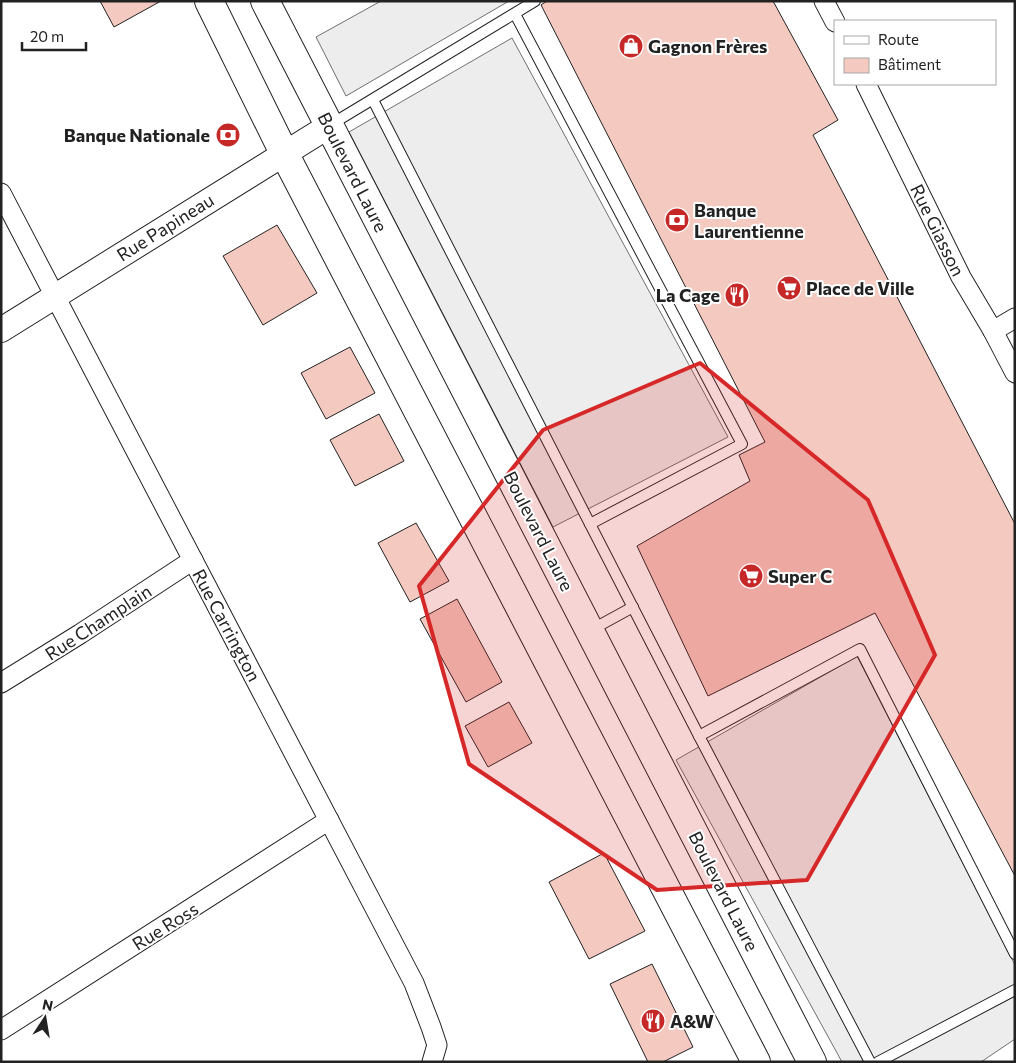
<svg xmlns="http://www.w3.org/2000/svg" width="1016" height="1063" font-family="Commissioner,sans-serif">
	<rect width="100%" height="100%" fill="#fff"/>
	<!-- parking -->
	<g fill="#ededed" stroke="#6f6f6f">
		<path d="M381,1h128l-163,95 -30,-59z"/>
		<path d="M512,38l216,399 -175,90 -204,-395z"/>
		<path d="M857,656l158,309v74l-34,23h-139l-166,-302z"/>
	</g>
	<!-- building -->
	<g fill="#f3c9c0" stroke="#222">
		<path d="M100,1h61l-47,26z"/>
		<path d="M547,1h226l65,119 -25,15 202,389v352l-140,-263 -167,83 -71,-150 113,-65 -11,-26 26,-13 -224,-437z"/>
		<path d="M277,225l40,68 -54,32 -40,-69z"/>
		<path d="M350,347l25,46 -49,26 -25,-46z"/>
		<path d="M379,414l25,47 -49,25 -25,-46z"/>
		<path d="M416,523l33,58 -39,21 -32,-59z"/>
		<path d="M457,599l45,83 -36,20 -46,-83z"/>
		<path d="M509,702l23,41 -44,24 -23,-41z"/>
		<path d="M604,853l41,78 -56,28 -40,-77z"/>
		<path d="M652,964l41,83 -30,15h-15l-38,-78z"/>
	</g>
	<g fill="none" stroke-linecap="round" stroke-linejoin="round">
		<defs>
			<g id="service">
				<path d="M515,14l227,430 -152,80 109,212 161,-87 155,305"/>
				<path d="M373,100l217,424"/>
				<path d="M330,125l205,-124"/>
				<path d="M591,630l42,-23"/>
				<path d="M699,736l171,326"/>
				<path d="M878,1062l137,-72"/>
			</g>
			<g id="minor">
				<path d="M824,1l11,21"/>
				<path d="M866,84l95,193 32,54 22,42"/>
				<path d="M1,193l413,790 17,44 6,18 -5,17"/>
				<path d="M993,331l22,-13"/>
				<path d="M1,683l79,-49 113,-74"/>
				<path d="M1,1030l328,-210"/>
			</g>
			<path id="tertiary" d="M1,330l328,-204"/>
			<g id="trunk">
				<path d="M209,1l75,152 472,909"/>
				<path d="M265,1l547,1061"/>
			</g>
		</defs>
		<!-- service casing -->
		<use href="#service" stroke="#222" stroke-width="12"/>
		<!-- minor casing -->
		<use href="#minor" stroke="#222" stroke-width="21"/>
		<!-- tertiary casing -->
		<use href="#tertiary" stroke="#222" stroke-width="26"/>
		<!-- trunk casing -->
		<use href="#trunk" stroke="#222" stroke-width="30"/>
		<!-- service -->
		<use href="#service" stroke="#fff" stroke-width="10"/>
		<!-- minor -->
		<use href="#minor" stroke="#fff" stroke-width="19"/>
		<!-- tertiary -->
		<use href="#tertiary" stroke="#fff" stroke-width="24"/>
		<!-- trunk -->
		<use href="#trunk" stroke="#fff" stroke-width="28"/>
	</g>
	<!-- marked area -->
	<path fill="#d62828" fill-opacity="0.2" stroke="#d62828" stroke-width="4" stroke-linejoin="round" d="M700,363l168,137 67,155 -128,225 -150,10 -188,-126 -50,-178 124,-156z"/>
	<!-- icons -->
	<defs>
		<symbol id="shop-disc" viewBox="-11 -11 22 22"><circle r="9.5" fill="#c62828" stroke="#fff"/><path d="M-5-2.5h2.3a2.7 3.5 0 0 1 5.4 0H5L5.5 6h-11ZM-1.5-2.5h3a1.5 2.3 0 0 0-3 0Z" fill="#fff"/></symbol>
		<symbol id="bank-disc" viewBox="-11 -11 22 22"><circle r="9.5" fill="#c62828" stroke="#fff"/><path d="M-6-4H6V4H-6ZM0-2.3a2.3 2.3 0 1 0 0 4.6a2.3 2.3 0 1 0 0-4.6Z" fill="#fff"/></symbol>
		<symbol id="supermarket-disc" viewBox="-11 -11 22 22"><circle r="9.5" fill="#c62828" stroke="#fff"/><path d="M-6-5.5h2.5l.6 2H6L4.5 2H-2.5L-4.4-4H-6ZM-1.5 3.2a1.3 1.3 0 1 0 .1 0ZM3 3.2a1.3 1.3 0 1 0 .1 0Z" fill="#fff"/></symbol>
		<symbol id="restaurant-disc" viewBox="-11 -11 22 22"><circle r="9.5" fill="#c62828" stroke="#fff"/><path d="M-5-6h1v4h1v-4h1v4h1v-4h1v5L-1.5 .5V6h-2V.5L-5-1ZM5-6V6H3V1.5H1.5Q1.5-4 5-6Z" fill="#fff"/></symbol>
	</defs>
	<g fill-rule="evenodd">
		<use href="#shop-disc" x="617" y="32" width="28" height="28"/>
		<use href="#bank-disc" x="214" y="121" width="28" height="28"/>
		<use href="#bank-disc" x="663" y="206" width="28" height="28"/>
		<use href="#supermarket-disc" x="775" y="274" width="28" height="28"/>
		<use href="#restaurant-disc" x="723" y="281" width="28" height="28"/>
		<use href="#supermarket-disc" x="737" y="562" width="28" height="28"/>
		<use href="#restaurant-disc" x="639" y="1007" width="28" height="28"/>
	</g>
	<g text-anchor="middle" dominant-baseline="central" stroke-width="4" stroke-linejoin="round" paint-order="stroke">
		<!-- poi labels -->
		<g font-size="18" font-weight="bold" fill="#222" stroke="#fff" text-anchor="start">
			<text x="648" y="46">Gagnon Frères</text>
			<text x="210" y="135" text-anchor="end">Banque Nationale</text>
			<text x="694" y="210">Banque<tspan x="694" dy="21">Laurentienne</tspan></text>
			<text x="806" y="288">Place de Ville</text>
			<text x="720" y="295" text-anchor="end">La Cage</text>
			<text x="768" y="576">Super C</text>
			<text x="670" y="1021">A&amp;W</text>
		</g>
		<!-- street labels -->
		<g font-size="18" fill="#222" stroke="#fff">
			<text transform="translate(353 172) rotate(63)">Boulevard Laure</text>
			<text transform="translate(165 227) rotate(-32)">Rue Papineau</text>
			<text transform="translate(938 230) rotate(64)">Rue Giasson</text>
			<text transform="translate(539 531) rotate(63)">Boulevard Laure</text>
			<text transform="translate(98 622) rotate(-33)">Rue Champlain</text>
			<text transform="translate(227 625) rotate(62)">Rue Carrington</text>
			<text transform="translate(724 891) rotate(63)">Boulevard Laure</text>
			<text transform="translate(165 926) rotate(-32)">Rue Ross</text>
		</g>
	</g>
	<!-- border -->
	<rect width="1016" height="1063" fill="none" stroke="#222222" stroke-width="5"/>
	<!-- legend -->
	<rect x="834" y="20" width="162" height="65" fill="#ffffff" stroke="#a7a7a7"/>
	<rect x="844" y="36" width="25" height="8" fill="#ffffff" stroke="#a7a7a7"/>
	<text x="878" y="45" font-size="15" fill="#222222">Route</text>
	<rect x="844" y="58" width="25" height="15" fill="#f3c9c0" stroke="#a7a7a7"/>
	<text x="878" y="70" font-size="15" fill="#222222">Bâtiment</text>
	<!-- north arrow -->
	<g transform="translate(45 1018) rotate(12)" stroke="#ffffff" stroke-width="4" paint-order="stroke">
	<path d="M0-4L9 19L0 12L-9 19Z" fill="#222222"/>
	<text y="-8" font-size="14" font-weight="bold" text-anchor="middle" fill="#222222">N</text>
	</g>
	<!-- scale -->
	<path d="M22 42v8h64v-8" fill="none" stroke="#222222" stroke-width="2.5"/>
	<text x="30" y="42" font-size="15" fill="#222222" stroke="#ffffff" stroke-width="4" paint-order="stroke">20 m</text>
</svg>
